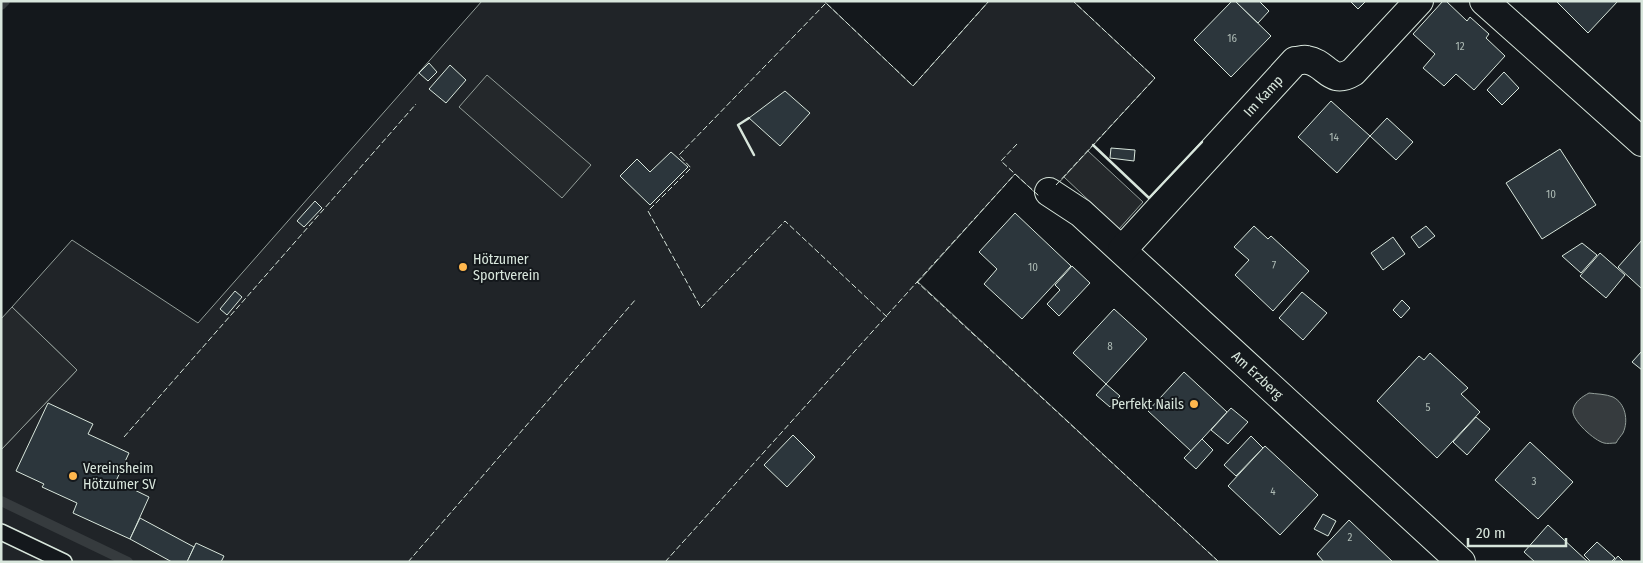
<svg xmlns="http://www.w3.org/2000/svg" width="1643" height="563" font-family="'Fira Sans Condensed',sans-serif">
	<rect width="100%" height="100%" fill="#14181c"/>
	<!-- green -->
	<path fill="#202428" stroke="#939e99" d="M482,1h342l89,85 76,-85h84l82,77 -112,122 -28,-26 -97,108 301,280h-1218v-112l76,-80 -65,-63 60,-67 126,83z"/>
	<!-- parking -->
	<g fill="#24282b" stroke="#939e99">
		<path d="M487,75l104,90 -29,33 -103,-91z"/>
		<path d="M1088,151l55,51 -24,27 -55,-52z"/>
		<path d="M12,307l65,63 -76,80v-131z"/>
	</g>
	<!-- water -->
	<path fill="#363b3e" stroke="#939e99" d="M1589,393c7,1 17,1 24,4 12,6 16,23 10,36 -2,3 -5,6 -7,10 -4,0 -9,1 -12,0 -9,-2 -33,-23 -31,-33 2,-9 9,-13 16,-17z"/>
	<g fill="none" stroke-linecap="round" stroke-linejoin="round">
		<!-- stream -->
		<g stroke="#363b3e" stroke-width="10">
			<path d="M1,5l4,-4"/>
			<path d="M1,501l127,61"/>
		</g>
	</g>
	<!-- building -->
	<g fill="#2c363c" stroke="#d8e6dc">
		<path d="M1232,1h3l36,35 -40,41 -37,-37z"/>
		<path d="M1235,1h24l10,10 -11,12z"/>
		<path d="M1350,1h16l-8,8z"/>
		<path d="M1443,1h3l21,20 3,-4 19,17 -3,4 19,18 -31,34 -18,-16 -12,12 -21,-18 12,-14 -22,-20z"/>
		<path d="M1556,1h62l-30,32z"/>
		<path d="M429,63l8,9 -9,9 -9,-8z"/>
		<path d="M450,65l16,15 -20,23 -17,-14z"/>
		<path d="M1504,72l15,16 -17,17 -15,-15z"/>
		<path d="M785,91l25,22 -30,33 -31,-28z"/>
		<path d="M1331,101l39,35 -33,37 -39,-36z"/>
		<path d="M1387,118l26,24 -17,18 -26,-24z"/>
		<path d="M1111,148l24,2 -1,11 -24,-3z"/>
		<path d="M1560,149l36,56 -54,34 -36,-56z"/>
		<path d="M671,152l17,15 -38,38 -30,-29 17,-17 13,13z"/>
		<path d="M315,201l7,7 -18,19 -7,-6z"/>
		<path d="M1015,213l56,53 -49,53 -38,-35 13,-15 -18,-17z"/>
		<path d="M1254,226l14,13 3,-3 38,35 -36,40 -38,-36 14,-15 -15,-13z"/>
		<path d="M1426,226l9,10 -16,12 -8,-11z"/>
		<path d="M1393,237l12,17 -22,16 -12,-17z"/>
		<path d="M1642,240v49l-24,-22z"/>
		<path d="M1582,243l15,12 -16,18 -19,-17z"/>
		<path d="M1600,253l25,22 -19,23 -26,-22z"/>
		<path d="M1072,266l18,17 -31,33 -12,-12 13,-14 -5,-5z"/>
		<path d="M235,291l7,6 -15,18 -7,-6z"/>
		<path d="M1302,292l25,21 -24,27 -24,-22z"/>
		<path d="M1402,300l8,8 -9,10 -8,-8z"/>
		<path d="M1114,309l33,30 -41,45 -33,-31z"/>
		<path d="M1642,351v19l-10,-8z"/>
		<path d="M1430,353l38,35 -7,6 19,18 -43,46 -60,-57 42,-45 5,4z"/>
		<path d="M1184,372l43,40 -36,39 -43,-40z"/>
		<path d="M1106,384l14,12 -10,11 -14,-12z"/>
		<path d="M48,403l45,21 -5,10 41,19 -13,28 33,16 -19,42 -57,-26 4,-10 -35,-16 2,-3 -28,-13z"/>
		<path d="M1231,408l17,14 -20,22 -17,-14z"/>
		<path d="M1476,417l14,12 -23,26 -14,-13z"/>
		<path d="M793,435l22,22 -28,30 -23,-22z"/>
		<path d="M1251,436l12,12 -27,28 -12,-11z"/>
		<path d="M1202,439l11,11 -17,19 -12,-11z"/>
		<path d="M1530,442l43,40 -35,37 -43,-39z"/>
		<path d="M1265,446l53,49 -38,40 -52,-49z"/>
		<path d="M1323,514l13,7 -8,15 -14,-7z"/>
		<path d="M140,518l54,29 -7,15h-15l-42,-23z"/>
		<path d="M1349,520l44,42h-69l-7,-8z"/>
		<path d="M1548,525l40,37h-53l-11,-10z"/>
		<path d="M1597,542l18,16 -4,4h-20l-7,-7z"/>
		<path d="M196,543l28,13 -3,6h-34z"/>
		<path d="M1618,556l6,6h-11z"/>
	</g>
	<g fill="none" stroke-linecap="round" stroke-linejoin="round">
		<defs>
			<path id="lane" d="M1,532l63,30"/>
			<g id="street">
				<path d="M1484,1l158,141"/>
				<path id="s1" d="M1049,192l32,21 380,349"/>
				<path id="s2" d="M1122,250l173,-189c4,0 8,-2 12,-1 20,3 23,26 46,12l66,-71"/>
			</g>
		</defs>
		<!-- lane casing -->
		<use href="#lane" stroke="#d8e6dc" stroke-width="18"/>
		<!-- street casing -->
		<use href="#street" stroke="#d8e6dc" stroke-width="30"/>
		<!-- lane -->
		<use href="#lane" stroke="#14181c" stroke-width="15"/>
		<!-- street -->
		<use href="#street" stroke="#14181c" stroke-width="28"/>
		<!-- fence -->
		<g stroke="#d8e6dc" stroke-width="1" stroke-dasharray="6 2.5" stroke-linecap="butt">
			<path d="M1017,144l-16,17 38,35"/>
			<path d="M1056,185l99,-107 -82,-77"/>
			<path d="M917,282l98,-108"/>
			<path d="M887,317l-102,-96 -84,87 -53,-97 43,-43 -12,-13 147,-152 87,83 76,-85"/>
			<path d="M124,437l292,-333"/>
			<path d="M408,562l228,-263"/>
			<path d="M665,562l252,-280 302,280"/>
		</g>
		<!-- wall -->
		<g stroke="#d8e6dc" stroke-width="2.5">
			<path d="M749,118l-11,7 16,30"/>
			<path d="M1093,145l56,53 53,-56"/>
		</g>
	</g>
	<!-- markers -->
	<g fill="#ffb74d" stroke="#14181c" stroke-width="2">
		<circle cx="463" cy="267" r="5"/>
		<circle cx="1194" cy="404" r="5"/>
		<circle cx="73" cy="476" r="5"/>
	</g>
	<g text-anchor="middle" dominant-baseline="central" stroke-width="4" stroke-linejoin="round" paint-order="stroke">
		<!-- number labels -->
		<g font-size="11" fill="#adbab4">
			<text x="1232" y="38">16</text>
			<text x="1460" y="46">12</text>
			<text x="1334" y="137">14</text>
			<text x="1551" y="194">10</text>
			<text x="1274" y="265">7</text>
			<text x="1033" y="267">10</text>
			<text x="1110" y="346">8</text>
			<text x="1428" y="407">5</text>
			<text x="1534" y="481">3</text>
			<text x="1273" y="491">4</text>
			<text x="1350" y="537">2</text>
		</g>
		<!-- street labels -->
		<g font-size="14" fill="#d8e6dc" stroke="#14181c">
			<text stroke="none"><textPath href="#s2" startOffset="209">Im Kamp</textPath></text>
			<text stroke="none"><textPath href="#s1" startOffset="278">Am Erzberg</textPath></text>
		</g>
		<!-- poi labels -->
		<g font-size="14" fill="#d8e6dc" stroke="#14181c" text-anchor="start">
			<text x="473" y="259">Hötzumer<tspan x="473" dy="16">Sportverein</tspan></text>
			<text x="1184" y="404" text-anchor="end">Perfekt Nails</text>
			<text x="83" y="468">Vereinsheim<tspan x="83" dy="16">Hötzumer SV</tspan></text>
		</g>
	</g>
	<!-- border -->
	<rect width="1643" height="563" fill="none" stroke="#d8e6dc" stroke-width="5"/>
	<!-- scale -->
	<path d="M1468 538v8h98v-8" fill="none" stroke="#d8e6dc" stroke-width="2.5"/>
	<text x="1476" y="538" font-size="15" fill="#d8e6dc" stroke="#14181c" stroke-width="4" paint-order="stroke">20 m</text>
</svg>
